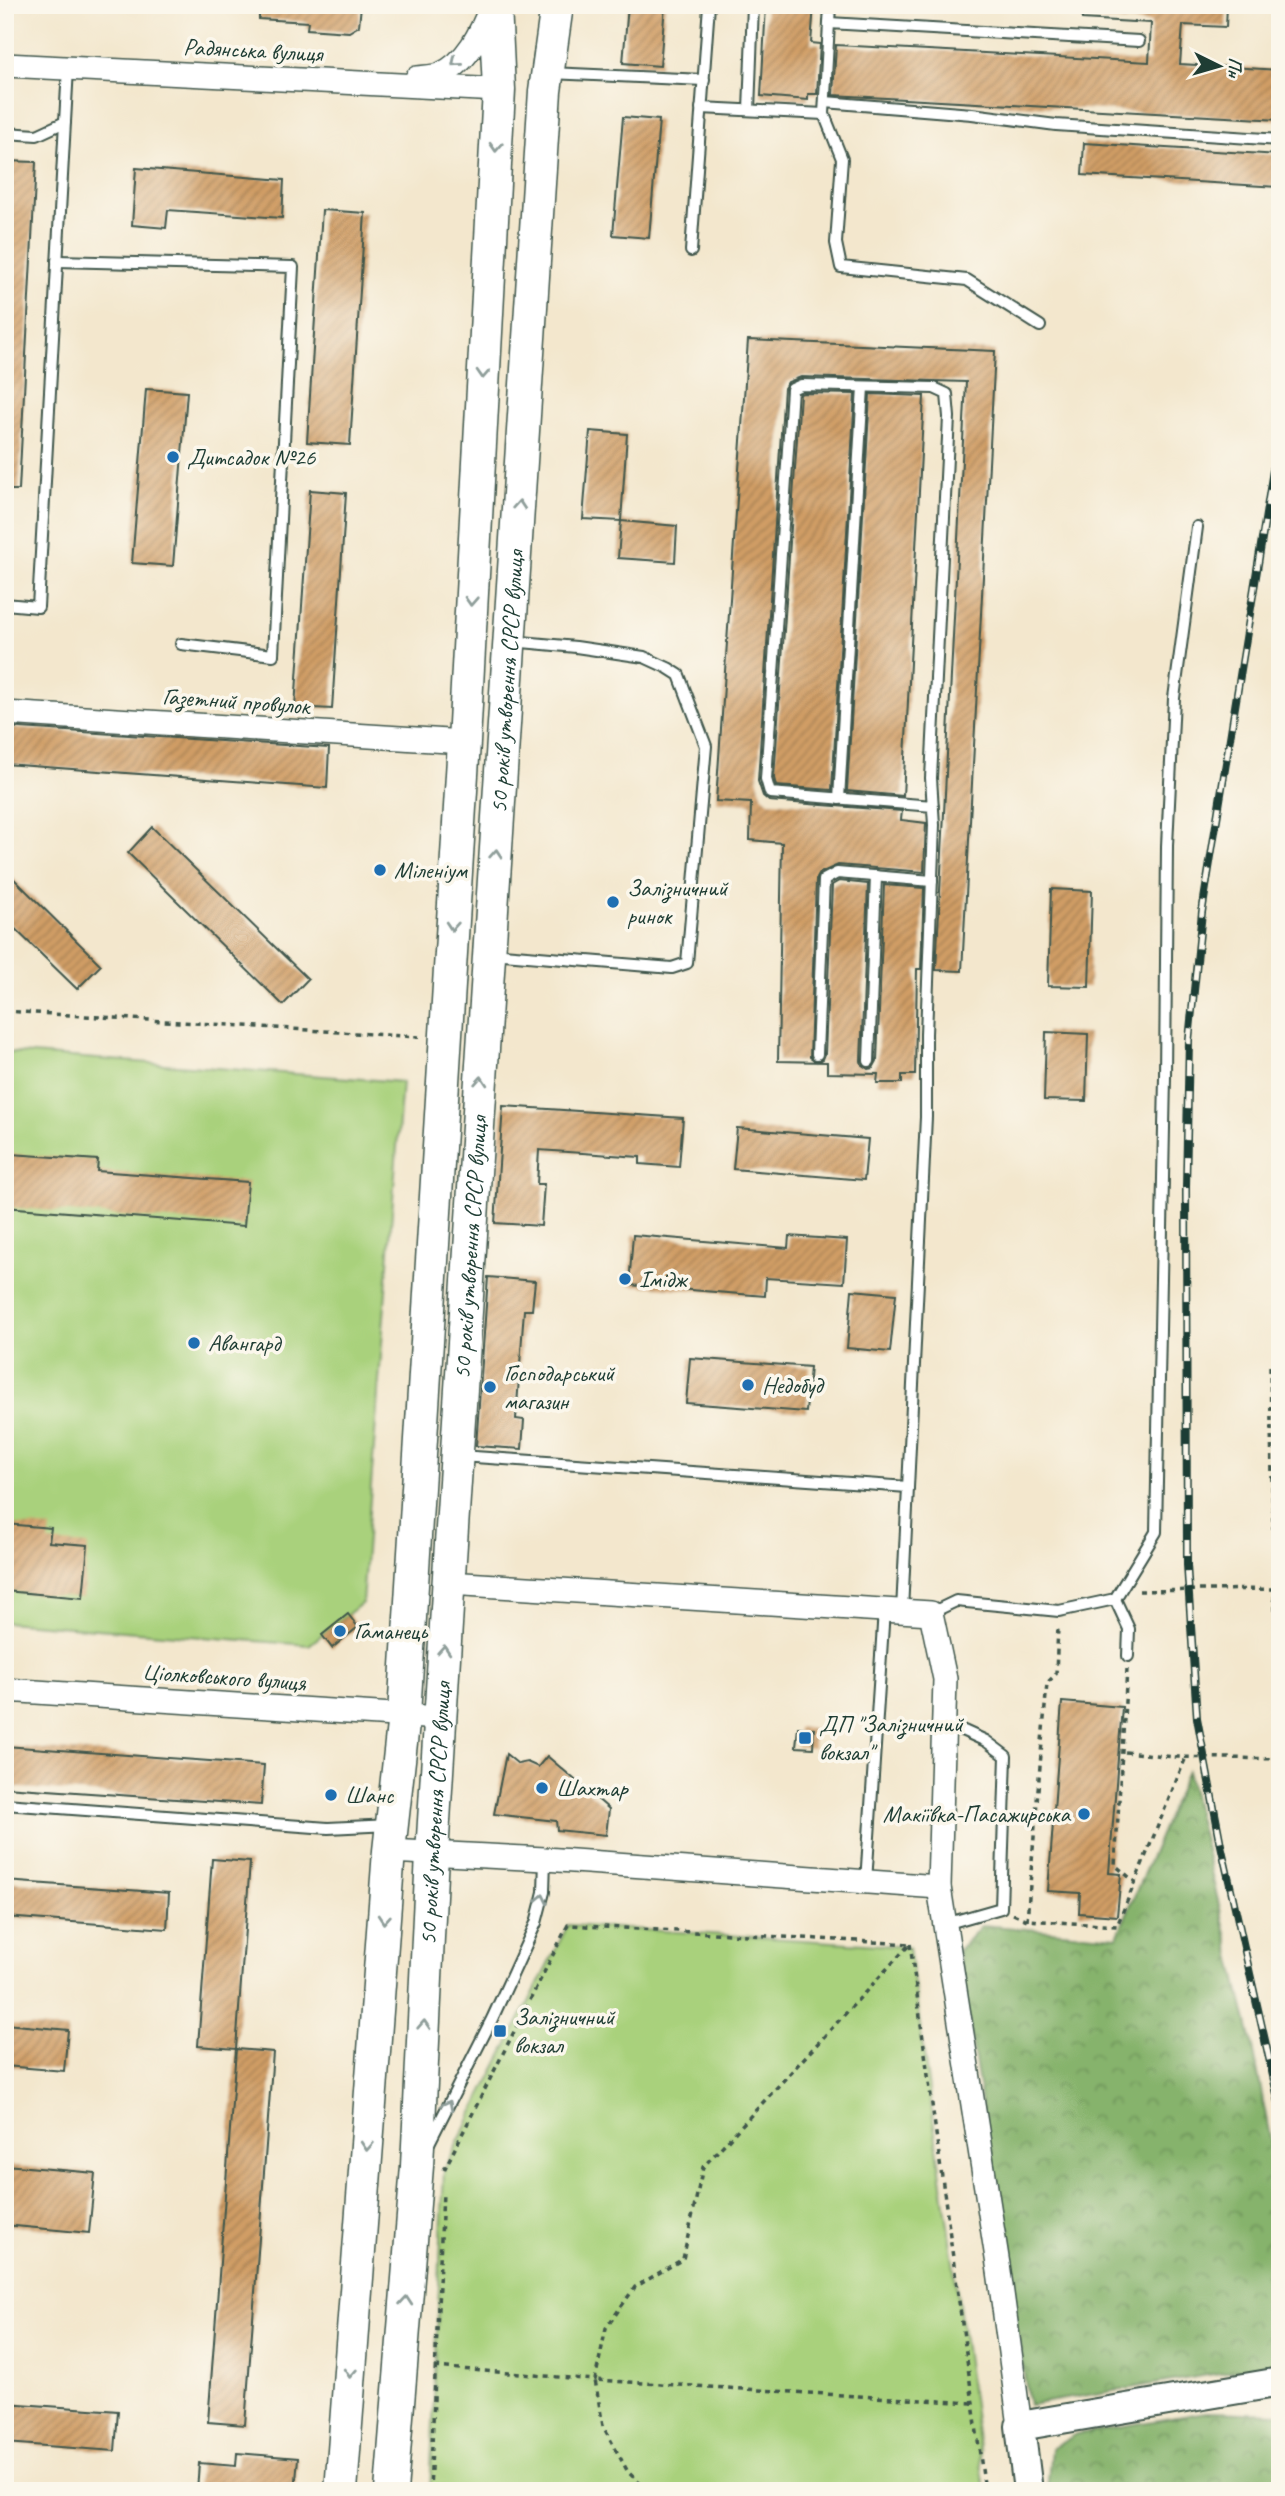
<svg xmlns="http://www.w3.org/2000/svg" width="1285" height="2496" font-family="Caveat,sans-serif">
	<defs>
		<pattern id="forest-crowns" width="20" height="18" patternUnits="userSpaceOnUse" patternTransform="scale(1.75)"><rect width="20" height="18" fill="#86b36c"/><path d="M2 6a3 3 0 1 1 6 0M12 15a3 3 0 1 1 6 0" fill="none" stroke="#6d935a"/></pattern>
		<pattern id="building-hatch" width="6" height="6" patternUnits="userSpaceOnUse" patternTransform="scale(1.75)"><rect width="6" height="6" fill="#d09d65"/><path d="M-1 1l2-2M0 6l6-6M5 7l2-2" fill="none" stroke="#a88154"/></pattern>
	</defs>
	<rect width="100%" height="100%" fill="#fbf7ec"/>
	<filter id="ink" filterUnits="userSpaceOnUse"><feTurbulence type="fractalNoise" baseFrequency=".0143" numOctaves="2"/><feDisplacementMap in="SourceGraphic" scale="14" xChannelSelector="R" yChannelSelector="G"/><feConvolveMatrix kernelMatrix="1 2 1 2 8 2 1 2 1" color-interpolation-filters="sRGB"/></filter>
	<filter id="wash" filterUnits="userSpaceOnUse"><feTurbulence type="fractalNoise" baseFrequency=".00686" numOctaves="4" result="noise"/><feDisplacementMap in="SourceGraphic" scale="28" xChannelSelector="R" yChannelSelector="G"/><feGaussianBlur stdDeviation="1.57" result="paint"/><feColorMatrix in="noise" values="0 0 0 0 0 0 0 0 0 0 0 0 0 0 0 0 0 1.4 0 .05"/><feComposite in="paint" operator="in"/></filter>
	<g filter="url(#wash)">
		<rect width="100%" height="100%" fill="#f3e7cd"/>
		<!-- forest -->
		<g fill="url(#forest-crowns)" stroke="#527850" stroke-width="2">
			<path d="M1187,1771l66,276 27,144v172l-251,42 -71,-454 24,-26 135,12z"/>
			<path d="M1206,2412l74,2v77h-233l4,-42 26,-15z"/>
		</g>
		<!-- park -->
		<g fill="#a9d17c" stroke="#648758" stroke-width="2">
			<path d="M5,1052l397,30 -40,521 -53,42 -304,-23z"/>
			<path d="M568,1925l341,22 76,544h-555l14,-321z"/>
		</g>
		<g id="blocks">
			<!-- building -->
			<g fill="url(#building-hatch)">
				<path d="M259,5h102l-2,21 -10,6 -42,-3 1,-7 -49,-3z"/>
				<path d="M628,5h37l-5,61 -37,-3z"/>
				<path d="M766,5h48l-3,38 9,1 -3,50h-9v6l-47,-4z"/>
				<path d="M1082,5h145l-1,22 -43,-2 -3,39 100,6v50l-447,-25 3,-50 313,17 2,-39 -69,-4z"/>
				<path d="M623,117l36,3 -10,118 -36,-3z"/>
				<path d="M1084,143l196,12 -2,32 -196,-12z"/>
				<path d="M5,161l31,1 -17,328h-14z"/>
				<path d="M136,168l148,12 -2,38 -114,-8 -2,18 -34,-3z"/>
				<path d="M322,210l43,3 -15,232 -43,-3z"/>
				<path d="M748,340l247,11 -33,620 -26,-1 30,-588 -165,-5 -13,5 -4,6 -26,393 5,15 6,5 133,10 -1,9 25,3 -2,49 -86,-7 -18,8 -4,7 -6,177 7,5 6,-3 2,-5 7,-169 7,-4 29,3 -7,177 1,4 6,4 5,-1 4,-7 7,-176 40,3 -3,81h-4l-2,106h-13v8h-25l1,-9 -51,-1v-11l-49,-1 4,-218 -32,-3 1,-37 -35,-2z"/>
				<path d="M146,389l41,3 -14,174 -41,-3z"/>
				<path d="M803,393l52,1 -23,396 -56,-4 -2,-8 26,-384z"/>
				<path d="M870,394l54,2 -21,400 -56,-5z"/>
				<path d="M590,431l37,3 -6,87 -38,-2z"/>
				<path d="M310,490l36,3 -14,216 -37,-2z"/>
				<path d="M621,521l56,5 -2,36 -57,-4z"/>
				<path d="M5,727l324,21 -2,40 -322,-24z"/>
				<path d="M152,827l156,152 -25,26 -155,-152z"/>
				<path d="M5,870l96,95 -24,24 -72,-70z"/>
				<path d="M1051,889l41,2 -3,96 -41,-1z"/>
				<path d="M1046,1032l42,2 -2,67 -42,-1z"/>
				<path d="M503,1106l180,12 -4,49 -39,-3v-7l-101,-7 -2,34h7l-3,42 -46,-3z"/>
				<path d="M737,1128l131,11 -4,41 -131,-11z"/>
				<path d="M11,1154l87,6 -1,11 151,11 -4,44 -239,-19v-43l5,1z"/>
				<path d="M633,1235l155,13 1,-12 58,4 -3,43 -78,-5 -1,18 -136,-11z"/>
				<path d="M488,1277l47,4 -3,29h-8l-8,109 8,1 -2,29 -46,-3z"/>
				<path d="M852,1290l44,4 -6,58 -43,-4z"/>
				<path d="M690,1358l120,9 -4,45 -120,-9z"/>
				<path d="M5,1524l46,4 -2,14 39,3 -5,53 -78,-7z"/>
				<path d="M348,1614l10,13 -26,21 -10,-13z"/>
				<path d="M1062,1702l60,5 -13,166 12,1 -4,42 -38,-3 1,-20 -32,-2z"/>
				<path d="M798,1727l16,2 -1,19 -17,-1z"/>
				<path d="M5,1746l259,19 -3,40 -256,-18z"/>
				<path d="M506,1754l12,10 9,-2 11,5 9,-11 62,53 -3,26 -49,-5 -1,-9 -62,-7z"/>
				<path d="M212,1859l38,3 -14,187 -38,-3z"/>
				<path d="M5,1881l164,12 -2,36 -162,-12z"/>
				<path d="M5,2024l63,6 -4,41 -59,-5z"/>
				<path d="M236,2049l37,3 -28,373 -37,-3z"/>
				<path d="M5,2165l90,8 -6,60 -84,-8z"/>
				<path d="M5,2403l113,8 -3,40 -110,-8z"/>
				<path d="M237,2453l61,5 -3,33h-98l2,-28 37,3z"/>
			</g>
		</g>
	</g>
	<g filter="url(#ink)">
		<use href="#blocks" fill-opacity="0" stroke="#3f564b" stroke-width="2"/>
		<g fill="none" stroke-linecap="round" stroke-linejoin="round">
			<defs>
				<g id="service">
					<path d="M830,5l-6,109 18,45 -6,84 5,24 126,13 73,46"/>
					<path d="M829,23l310,18"/>
					<path d="M550,73l154,7"/>
					<path d="M825,102l147,12 84,11 224,15"/>
					<path d="M701,108l123,6"/>
					<path d="M749,110l4,-105"/>
					<path d="M5,133l32,2 28,-13"/>
					<path d="M691,251l18,-246"/>
					<path d="M57,261l236,6 -20,388 -92,-11"/>
					<path d="M5,604l33,3 30,-539"/>
					<path d="M839,799l24,-412"/>
					<path d="M492,953l180,15 15,-5 19,-217 -27,-71 -11,-7 -24,-11 -68,-10 -65,-6"/>
					<path d="M817,1054l7,-174 13,-7 95,8"/>
					<path d="M869,1061l7,-185"/>
					<path d="M460,1456l448,31"/>
					<path d="M1115,1599l41,-67 9,-455 2,-231 7,-148 23,-171"/>
					<path d="M902,1611l24,-494v-83l8,-209 -3,-47 18,-361 -2,-23 -13,-6 -133,-3 -9,4 -26,390 4,14 163,13"/>
					<path d="M931,1613l25,-12 103,10 56,-12 14,30 -1,27"/>
					<path d="M944,1722l42,19 20,15 -5,152 -56,16"/>
					<path d="M5,1804l323,24 62,-3"/>
					<path d="M866,1882l18,-272"/>
					<path d="M428,2145l64,-126 44,-96 8,-31 1,-33"/>
				</g>
				<g id="minor">
					<path d="M5,65l494,25"/>
					<path d="M417,78c7,-1 16,-1 22,-3 28,-11 43,-44 53,-70"/>
					<path d="M5,713l459,29"/>
					<path d="M448,1583l483,30 14,66 -6,208 60,384 21,155"/>
					<path d="M5,1690l435,28"/>
					<path d="M389,1851l156,8 394,28"/>
				</g>
				<path id="tertiary" d="M1028,2491l-8,-65 260,-44"/>
				<g id="secondary">
					<path d="M341,2491l48,-640 15,-136 60,-973 35,-652 -4,-85"/>
					<path id="s1" d="M391,2491l26,-325 15,-312 18,-295 95,-1468 12,-86"/>
				</g>
			</defs>
			<!-- service casing -->
			<use href="#service" stroke="#3f564b" stroke-width="14"/>
			<!-- minor casing -->
			<use href="#minor" stroke="#3f564b" stroke-width="26"/>
			<!-- tertiary casing -->
			<use href="#tertiary" stroke="#3f564b" stroke-width="32"/>
			<!-- secondary casing -->
			<use href="#secondary" stroke="#3f564b" stroke-width="35"/>
			<!-- path -->
			<g stroke="#3f564b" stroke-width="3.5" stroke-dasharray="5 5" stroke-linecap="butt">
				<path d="M5,1011l414,26"/>
				<path d="M1270,1366l4,223 6,125"/>
				<path d="M1139,1591l135,-2"/>
				<path d="M1127,1669l-12,196 20,17"/>
				<path d="M1125,1752l50,5 105,2"/>
				<path d="M1013,1914l14,6 90,6 69,-169"/>
				<path d="M1027,1920l20,-237 9,-9 2,-48"/>
				<path d="M910,1944l75,547"/>
				<path d="M444,2170l124,-245 342,19"/>
				<path d="M435,2367l160,13 11,-52 29,-41 48,-28 20,-92 207,-223"/>
				<path d="M430,2491l13,-299"/>
				<path d="M648,2491l-20,-19 -25,-46 -8,-46 378,23"/>
			</g>
			<!-- service -->
			<use href="#service" stroke="#fff" stroke-width="10"/>
			<!-- minor -->
			<use href="#minor" stroke="#fff" stroke-width="23"/>
			<!-- tertiary -->
			<use href="#tertiary" stroke="#fff" stroke-width="28"/>
			<!-- secondary -->
			<use href="#secondary" stroke="#fff" stroke-width="32"/>
			<defs>
				<path id="rail" d="M1280,427l-78,485 -13,128 -3,147 1,378 10,153 24,127 59,262"/>
			</defs>
			<!-- rail casing -->
			<use href="#rail" stroke="#1f3d34" stroke-width="8"/>
			<!-- rail -->
			<use href="#rail" stroke="#fbf7ec" stroke-width="5" stroke-dasharray="16" stroke-linecap="butt"/>
		</g>
		<!-- one-way arrows -->
		<defs><path id="oneway-chevron" d="M-2-3.5L2.5 0L-2 3.5" fill="none" stroke-width="1.6" stroke-linecap="round" stroke-linejoin="round" transform="scale(1.75)"/></defs>
		<g stroke="#8f9e9a">
			<use href="#oneway-chevron" transform="translate(456 62) rotate(140)"/>
			<use href="#oneway-chevron" transform="translate(496 147) rotate(93)"/>
			<use href="#oneway-chevron" transform="translate(483 374) rotate(93)"/>
			<use href="#oneway-chevron" transform="translate(519 505) rotate(-86)"/>
			<use href="#oneway-chevron" transform="translate(471 601) rotate(93)"/>
			<use href="#oneway-chevron" transform="translate(496 854) rotate(-86)"/>
			<use href="#oneway-chevron" transform="translate(452 926) rotate(94)"/>
			<use href="#oneway-chevron" transform="translate(481 1081) rotate(-86)"/>
			<use href="#oneway-chevron" transform="translate(444 1650) rotate(-86)"/>
			<use href="#oneway-chevron" transform="translate(542 1899) rotate(-78)"/>
			<use href="#oneway-chevron" transform="translate(384 1919) rotate(94)"/>
			<use href="#oneway-chevron" transform="translate(424 2025) rotate(-87)"/>
			<use href="#oneway-chevron" transform="translate(448 2105) rotate(-63)"/>
			<use href="#oneway-chevron" transform="translate(367 2146) rotate(94)"/>
			<use href="#oneway-chevron" transform="translate(406 2301) rotate(-85)"/>
			<use href="#oneway-chevron" transform="translate(350 2373) rotate(94)"/>
		</g>
	</g>
	<!-- markers -->
	<g fill="#1f6fb2" stroke="#fbf7ec" stroke-width="2.5">
		<circle cx="173" cy="457" r="7"/>
		<circle cx="380" cy="870" r="7"/>
		<circle cx="613" cy="902" r="7"/>
		<circle cx="625" cy="1279" r="7"/>
		<circle cx="194" cy="1343" r="7"/>
		<circle cx="748" cy="1385" r="7"/>
		<circle cx="490" cy="1387" r="7"/>
		<circle cx="340" cy="1631" r="7"/>
		<rect x="798" y="1731" width="14" height="14" rx="3.5"/>
		<circle cx="542" cy="1788" r="7"/>
		<circle cx="331" cy="1795" r="7"/>
		<circle cx="1084" cy="1814" r="7"/>
		<rect x="493" y="2024" width="14" height="14" rx="3.5"/>
	</g>
	<g text-anchor="middle" dominant-baseline="central" stroke-width="7" stroke-linejoin="round" paint-order="stroke">
		<!-- street labels -->
		<g font-size="24" fill="#1f3d34" stroke="#fbf7ec">
			<text transform="translate(253 50) rotate(3)">Радянська вулиця</text>
			<text stroke="none"><textPath href="#s1" startOffset="1813">50 років утворення СРСР вулиця</textPath></text>
			<text transform="translate(236 701) rotate(4)">Газетний провулок</text>
			<text stroke="none"><textPath href="#s1" startOffset="1246">50 років утворення СРСР вулиця</textPath></text>
			<text transform="translate(224 1677) rotate(4)">Ціолковського вулиця</text>
			<text stroke="none"><textPath href="#s1" startOffset="679">50 років утворення СРСР вулиця</textPath></text>
		</g>
		<!-- poi labels -->
		<g font-size="24" fill="#1f3d34" stroke="#fbf7ec" text-anchor="start">
			<text x="187" y="457">Дитсадок №26</text>
			<text x="394" y="870">Міленіум</text>
			<text x="627" y="888">Залізничний<tspan x="627" dy="28">ринок</tspan></text>
			<text x="639" y="1279">Імідж</text>
			<text x="208" y="1343">Авангард</text>
			<text x="504" y="1373">Господарський<tspan x="504" dy="28">магазин</tspan></text>
			<text x="762" y="1385">Недобуд</text>
			<text x="354" y="1631">Гаманець</text>
			<text x="819" y="1724">ДП "Залізничний<tspan x="819" dy="28">вокзал"</tspan></text>
			<text x="556" y="1788">Шахтар</text>
			<text x="345" y="1795">Шанс</text>
			<text x="1070" y="1814" text-anchor="end">Макіївка-Пасажирська</text>
			<text x="514" y="2017">Залізничний<tspan x="514" dy="28">вокзал</tspan></text>
		</g>
	</g>
	<!-- margin -->
	<rect width="1285" height="2496" fill="none" stroke="#fbf7ec" stroke-width="28"/>
	<!-- north arrow -->
	<g transform="translate(1219 66) rotate(95)" stroke="#fbf7ec" stroke-width="5" paint-order="stroke">
	<path d="M0-5L12 26L0 18L-12 26Z" fill="#1f3d34"/>
	<text y="-10" font-size="19" font-weight="bold" text-anchor="middle" fill="#1f3d34">Пн</text>
	</g>
</svg>
